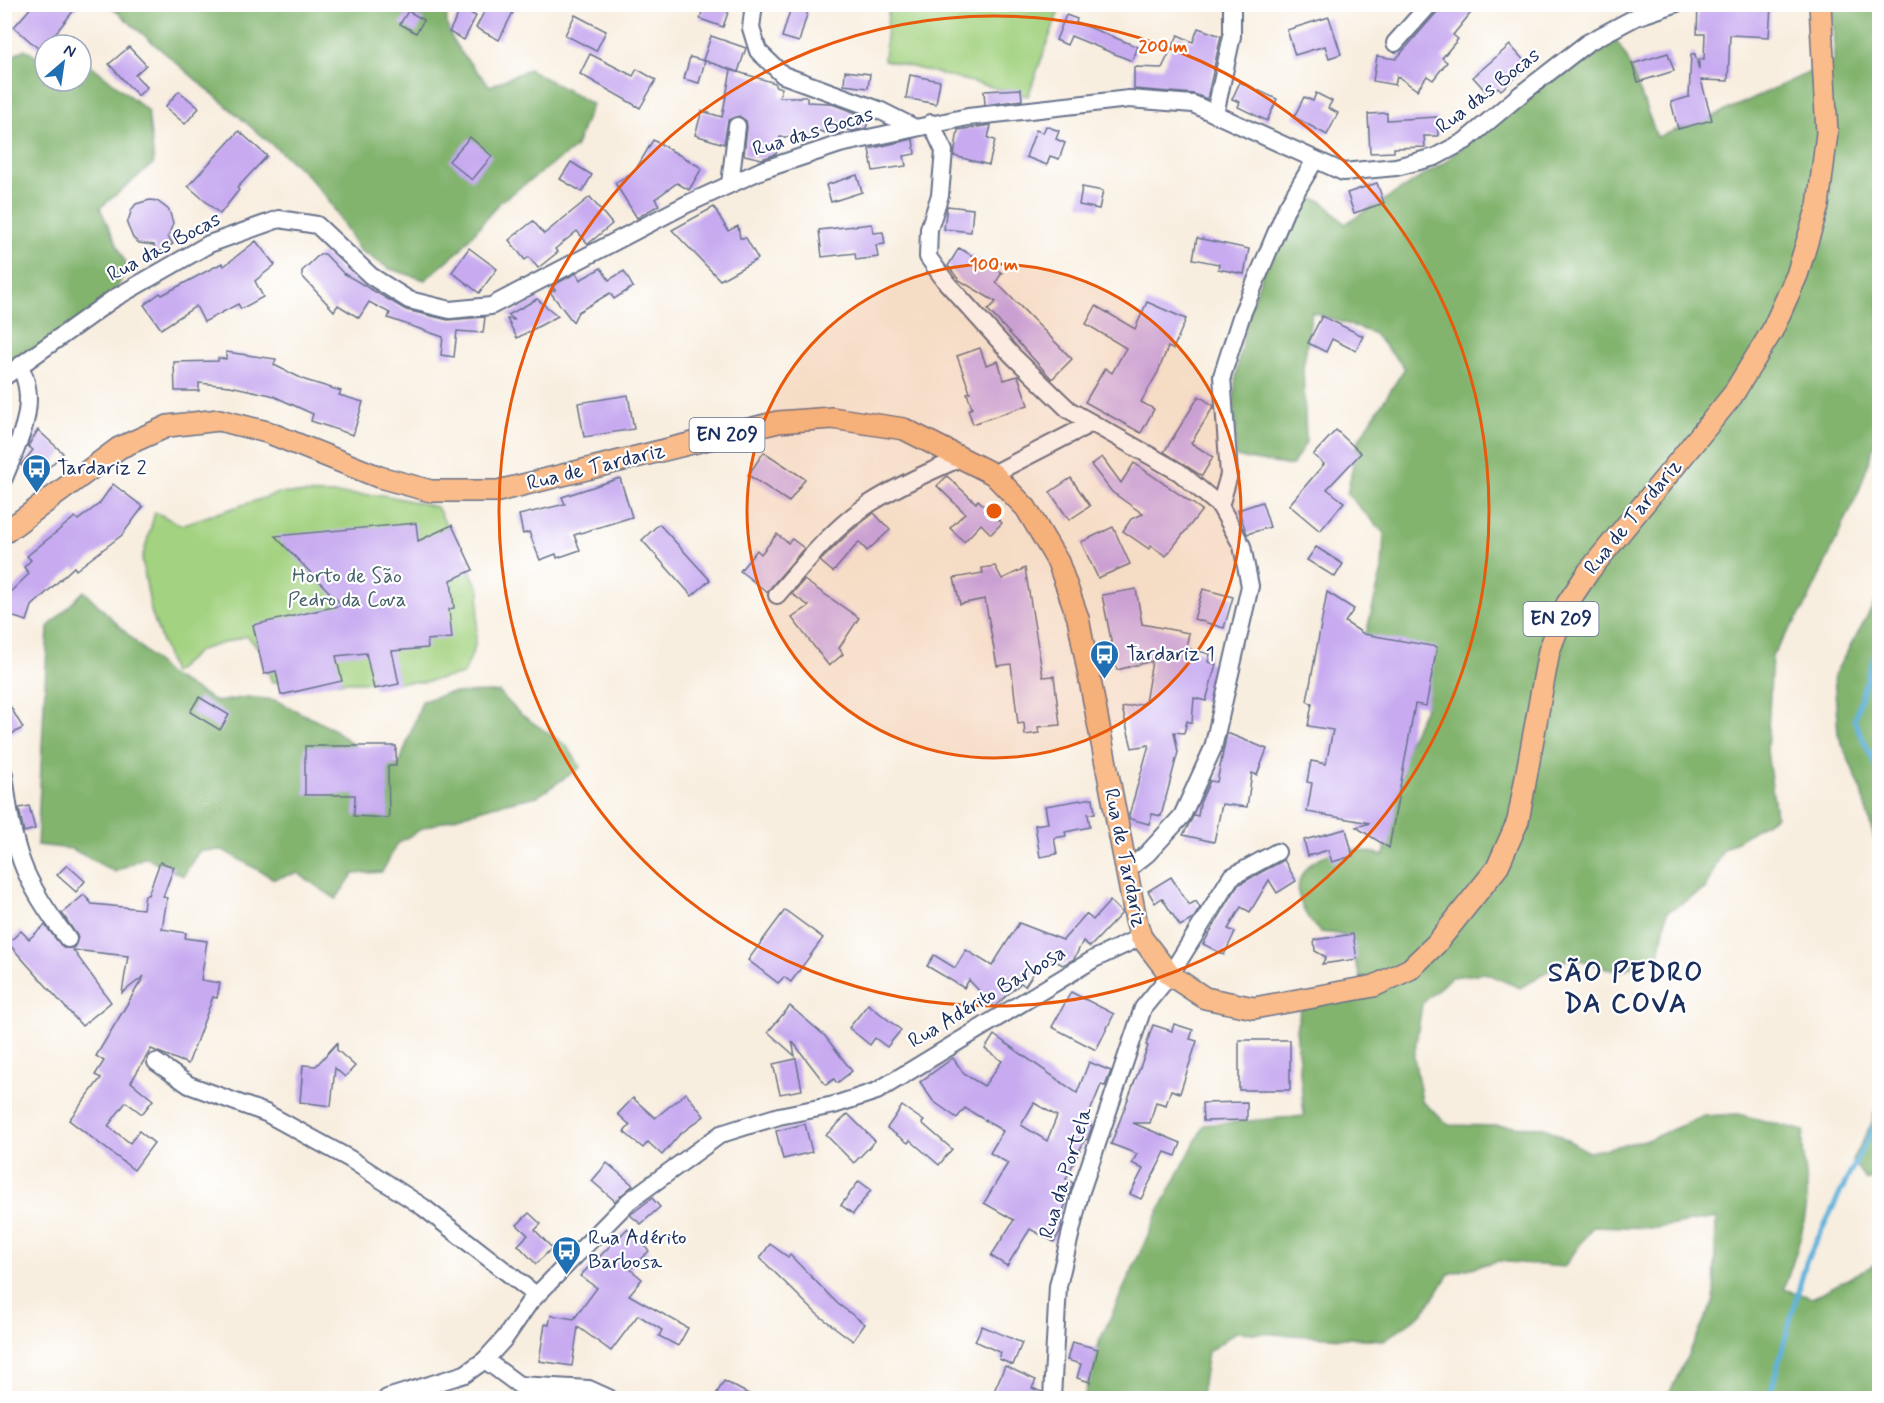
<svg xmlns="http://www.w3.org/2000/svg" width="1884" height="1403" font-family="Mynerve,sans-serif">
	<rect width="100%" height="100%" fill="#fff"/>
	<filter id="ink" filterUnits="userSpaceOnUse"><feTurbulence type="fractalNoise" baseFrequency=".0167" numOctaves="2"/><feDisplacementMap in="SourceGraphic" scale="12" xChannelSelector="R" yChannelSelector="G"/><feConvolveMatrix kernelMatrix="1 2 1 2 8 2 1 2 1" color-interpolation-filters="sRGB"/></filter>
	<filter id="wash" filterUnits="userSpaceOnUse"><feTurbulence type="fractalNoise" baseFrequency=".008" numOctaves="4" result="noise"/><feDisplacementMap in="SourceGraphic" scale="24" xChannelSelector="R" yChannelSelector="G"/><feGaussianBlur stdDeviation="1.35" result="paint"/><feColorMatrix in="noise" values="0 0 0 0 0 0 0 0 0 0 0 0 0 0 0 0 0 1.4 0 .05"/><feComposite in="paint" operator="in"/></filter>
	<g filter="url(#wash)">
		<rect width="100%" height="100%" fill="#f8eedf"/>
		<!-- green -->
		<g fill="#a3d280" stroke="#5f806f" stroke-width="1.5">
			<path d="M889,5h172l-33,91 -144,-36z"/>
			<path d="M279,493l105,2 53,12 43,84 -5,55 -11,28 -40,8h-152l-13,-33 -12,-13 -47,14 -27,23 -22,-62 -9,-52 13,-47 26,13z"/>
		</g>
		<!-- forest -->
		<g fill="#82b46e" stroke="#4e7266" stroke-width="1.5">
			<path d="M109,5h341c-15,28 24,61 40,81l39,-17 63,35 -17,44 -75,54 -41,49 -34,29 -35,-11 -31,-19 -31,-51 -22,-25z"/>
			<path d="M1833,5h46v425l-20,61 -54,116 -33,48 -5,96 9,65 -53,34 -18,39 -38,23 -8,43 -40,17 -48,-15 -51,31 -35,-15 -34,4 -29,27 -8,53 8,44 27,24 95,2 45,25 61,-13 54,-23 34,-2 66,17c-4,23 4,43 3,66 -1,31 -14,63 -23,92l28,9 67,-36v136h-212l47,-97 2,-83 -60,10 -63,-2 -29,41 -67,-6 -48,13 -26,39 -39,27 -148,-8 -28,20 -7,44 2,2h-119l11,-47 64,-140 45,-86 100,-9 -8,-88 5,-19 63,-19 -17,-55 -27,-3c-36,-36 -27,-75 26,-82 12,-2 26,3 38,5l18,-100 23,-47 9,-59 -69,-11 17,-68 2,-37 -37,-39 11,-53 47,-73 -32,-35 -61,-21 -9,57 3,73 -14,24 -56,-9c0,-24 -3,-49 -1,-73 7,-60 32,-141 70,-187l17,4 23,23 99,-61 56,-51 109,-84 19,32 29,77 55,-20 122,-56z"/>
			<path d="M25,49l20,14v18h36v-24l67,54 6,52 -54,45 27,58 -17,39 -105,63v-308z"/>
			<path d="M84,591l84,83 49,28 31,-5 27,3 58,29 47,36h19l23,-64 26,-8 51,-1 20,21 48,33 14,21 -43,29 -46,10 -69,22 -25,15 -16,29 -29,2 -17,25 -39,-26 -23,6 -51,-29 -24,1 -16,25 -38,-19 -30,15 -43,-23 -35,-4 11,-218z"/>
			<path d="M1879,595v260l-19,-68 -22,-53 -4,-59z"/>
			<path d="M1879,1098v78l-13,4 -14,-20 20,-37z"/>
		</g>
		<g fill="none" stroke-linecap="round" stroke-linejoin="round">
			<!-- stream -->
			<g stroke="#61b2dc" stroke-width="5">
				<path d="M1880,636l-26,84 26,55"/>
				<path d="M1769,1398l37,-136 74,-149"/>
			</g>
		</g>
		<g id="blocks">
			<!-- building -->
			<g fill="#c7aaf0" fill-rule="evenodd">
				<path d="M34,4h45l-38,47 -27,-24z"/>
				<path d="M488,4h19l8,4 -16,32 -23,-12z"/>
				<path d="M704,4h27l-8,23 -23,-8z"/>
				<path d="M792,4h18l-11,38 -17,-5z"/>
				<path d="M1440,4h38l-25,31 5,4 -16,19 5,4 -14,18 -6,-4 -10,14 -20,-14 -2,9 -22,-4 4,-25 19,3 42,-48z"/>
				<path d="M1698,4l73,2 -2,31 -39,-2 -2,46 -27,-1 11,40 -34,9 -7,-27 18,-5 2,-43h4l4,16v-11h5l1,-25h-8z"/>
				<path d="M461,9l15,7 -12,24 -15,-8z"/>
				<path d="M408,11l16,9 -8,13 -16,-9z"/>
				<path d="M575,15l31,16 -10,20 -31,-16z"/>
				<path d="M1066,15l11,4 -1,3 62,25 -6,14 -61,-25 -4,9 -11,-5z"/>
				<path d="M1329,17l12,37 -12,4 -4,-12 -30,9 -8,-25z"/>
				<path d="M1198,28l23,8 -14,63 -13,-5 -60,-5v-22l28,1 16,-33 15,7z"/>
				<path d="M711,36l35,12 -8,24 -35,-12z"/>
				<path d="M1510,45l19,21 -28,24 -3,-3 -9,8 -16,-18z"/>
				<path d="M129,47l17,18 -11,10 12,12 -9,9 -29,-32z"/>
				<path d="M1668,53l6,18 -36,11 -6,-18z"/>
				<path d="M590,54l43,22 4,-7 19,11 -16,28 -60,-34z"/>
				<path d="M690,57l15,4 -6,22 -15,-4z"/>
				<path d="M731,70l44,13v3l7,2 -3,9h28v5l22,1 40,15 -3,10 -14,3 -8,-2 -1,4 -10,2 -17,-5v8l-36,-1 -4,17 -14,5 -18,-4 3,-28 -1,-6 -7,-5 -11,4 -4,24 -29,-9 7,-24 20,6z"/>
				<path d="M845,71l25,3 -2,14 -24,-3z"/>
				<path d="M910,75l30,6 -4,23 -30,-6z"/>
				<path d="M1240,82l37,17 -10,22 -29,-14 2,-5 -8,-3z"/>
				<path d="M1021,89l1,11 -37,5 -1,-14z"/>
				<path d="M179,91l20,17 -14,16 -20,-17z"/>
				<path d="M1316,93l16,8 -4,7 10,5 -11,22 -33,-18 10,-20 9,4z"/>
				<path d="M1387,113v7l50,-3 1,19h-14l1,11 -31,1v4l-24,1 -2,-39z"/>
				<path d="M991,125l-3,13 7,2 -6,25 -35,-9 4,-26z"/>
				<path d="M1046,126l13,5 -3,8 9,4 -6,16 -9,-3 -3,9 -21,-8 10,-27 7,3z"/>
				<path d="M239,131l28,25 -30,32 2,2 -19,24 -32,-28z"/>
				<path d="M470,137l22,19 -20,24 -23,-19z"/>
				<path d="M913,139l2,15 -11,2 2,10 -33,5 -4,-22z"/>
				<path d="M653,140l49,28 -13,22 -12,-7 -22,16 4,6 -22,13 -22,-35 20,-12z"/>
				<path d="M571,162l21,13 -10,17 -22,-13z"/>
				<path d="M857,175l5,17 -31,10 -5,-17z"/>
				<path d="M1377,183l7,20 -30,10 -7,-20z"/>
				<path d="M1082,187l21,4 -4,18 -20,-4z"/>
				<path d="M590,197l22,27 -24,20 -11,-13 -22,18 3,3 -20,16 -9,-11 -4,3 -16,-20 24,-19 11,13z"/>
				<path d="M150,200l7,1 12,9 4,13 -5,14 5,7 -16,9 -3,-8 -15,-2 -6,-5 -6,-14 5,-15 4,-5z"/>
				<path d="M947,206l26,3 -2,23 -27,-3z"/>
				<path d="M714,207l14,24 10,-5 2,12h6l12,21 -38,21 -48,-50z"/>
				<path d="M872,224l1,9 10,-1 2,12 -9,1 2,12 -22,3 -1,-7 -33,4 -3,-27z"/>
				<path d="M1197,238l52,11 -5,25 -26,-5 1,-5 -26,-5z"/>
				<path d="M256,241l19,24 -20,16 8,16 -22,12 -3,-5 -34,18 -8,-16 -35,23 -17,-24 16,-12 2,2 60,-32 2,3z"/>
				<path d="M469,248l28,21 -18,24 -27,-21z"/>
				<path d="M959,248l43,25 -6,9 76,77 -20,20 -64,-69 8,-8 -37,-22 -11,-14z"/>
				<path d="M320,254h5l18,19 63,37 42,10 37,-3 -2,16 -26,-2 -3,26 -13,-2 2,-18 -55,-19 2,-5 -21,-11 -10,16 -21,-13 -4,6 -32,-35v-5z"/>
				<path d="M601,268l8,12 15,-9 9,16 -19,12 -4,-6 -32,19 -5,10 -23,-30 5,-2 -3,-4 24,-13 4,7z"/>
				<path d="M537,299l21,17 -41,22 -10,-19 8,1 -7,-5z"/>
				<path d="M1147,302l39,17 -13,30 -5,-2 -10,25 -17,30 13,7 -13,24 -56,-31 20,-34 7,5 14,-25 -40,-24 10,-18 39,23z"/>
				<path d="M1322,316l41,20 -7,15 -24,-12 -6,13 -18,-9z"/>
				<path d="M980,348l6,17 12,-4 6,19 14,-4 10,29 -55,19 -5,-14 4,-2 -5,-15 3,-1 -13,-36z"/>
				<path d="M226,352l50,7 -2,6 31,15 36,11 -2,4 24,7 -10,33 -42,-14 2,-7 -42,-19 -41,-9 -31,-3v8h-24l-1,-29 44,-1v-3l8,1z"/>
				<path d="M628,395l6,34 -50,8 -6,-34z"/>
				<path d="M1199,396l15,10 -23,37 22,14 -11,19 -38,-24z"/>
				<path d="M38,430l25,23 -26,27 -16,-15 12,-15 -5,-4z"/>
				<path d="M1336,430l25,23 -34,36 17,13 -24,29 -31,-26 35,-41 -11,-9z"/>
				<path d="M764,452l41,27 -16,23 -41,-27z"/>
				<path d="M1102,457l19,26 13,-20 68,47 -36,46 -15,-10 -2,3 -26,-18 8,-12 12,-5 -31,-22 -21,-27z"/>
				<path d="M947,476l29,27 2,-3 24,23 -11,11 -10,-10 -17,18 -14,-14 15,-15 -28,-27z"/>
				<path d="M620,478l12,39 -58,18 6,15 -23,8 -1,-4 -16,6 -11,-28 -6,2 -4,-19 46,-11 -3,-7z"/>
				<path d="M1071,478l19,28 -21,14 -19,-28z"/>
				<path d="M113,484l30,23 -21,28 -46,35 -2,-3 -42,39 -5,15 -23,-7 2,-18 23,-22 -5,-7 7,-7 -4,-4 48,-39 3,3 21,-16z"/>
				<path d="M1262,502l8,25 -23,7 -9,-24z"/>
				<path d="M874,513l16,17 -23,21 -8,-9 -26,30 -13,-11 30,-29z"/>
				<path d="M416,523l2,18 34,-16 21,45 -22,10 3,28 -5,1 3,29 -25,2 1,8 -36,3 7,33 -25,5 -8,-36 -30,3 6,25 -61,14 -5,-24 -12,3 -11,-49 89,-20 -67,-69z"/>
				<path d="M659,524l51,56 -18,16 -50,-56z"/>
				<path d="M1113,527l17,37 -32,14 -17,-36z"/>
				<path d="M777,534l11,9 4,-4 12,9 -37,44 -27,-21 17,-21 4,4z"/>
				<path d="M1316,547l27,17 -8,13 -28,-17z"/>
				<path d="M995,566l7,13 23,-11 18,109 11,-1 6,49 -22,2 1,6 -14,2 -1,-12 -6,1 -7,-60 -14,2 -12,-67 -25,5 -6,-26 29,-5 -1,-5z"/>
				<path d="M804,580l55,38 -20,30 4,6 -14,12 -37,-48 17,-12 -17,-12z"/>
				<path d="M1136,589l6,35 47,9 -3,15 24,6 -2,8 8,2 -10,37 -12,-3 -2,25 -5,-2 -3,12 -10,-1 4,20 -17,64 -9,-2 -3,10 -19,-5 -1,-4 20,-70 -17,3 -10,-40 23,-5 7,-42 -35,9 -15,-75z"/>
				<path d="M1203,589l30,8 -9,31 -30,-9z"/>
				<path d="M1327,592l27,17 -9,13 19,12 73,13 -11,59 -11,-2 -26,144 -33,-21 14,-4 -63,-11 5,-29 -5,-1 4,-21 15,3 7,-34 -25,-4 4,-22 -5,-3z"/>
				<path d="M4,696l19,32 -19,10z"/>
				<path d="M199,697l30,18 -9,15 -30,-18z"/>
				<path d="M1227,733l40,16 -10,26 -5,-2 -5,34 -25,-3 -8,38 -31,-7 11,-20 4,1 2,-13 10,-22 7,1z"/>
				<path d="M305,746h91v20h-8l1,52 -35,-2 1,-21h-50z"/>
				<path d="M1093,798l2,15 -7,1 2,13 -25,5 1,4 -12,2 3,16 -17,3 -5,-32 13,-2 -3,-17z"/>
				<path d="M29,806l6,23 -11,3 -5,-24z"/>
				<path d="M1346,829l7,27 -21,6 -4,-12 -20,6 -4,-16z"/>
				<path d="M1284,860l12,21 -19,12 -8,-13 -19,32 -9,-5 -13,22 7,3 -11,23 -21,-11 35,-59z"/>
				<path d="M160,862l14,5 -11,30 4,1 -5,31 24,4 -1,5 22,3 -6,39 19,3 -3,15 -4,-1 -25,67 -37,-15 -20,33 22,18 -11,14 -16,-12 -18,24 22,17 9,-12 15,12 -20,27 -65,-50 32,-42 -6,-3 9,-14 -8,-5 48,-80 -22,17 6,-37 -55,-6 38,52 -29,24 -74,-83 13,-12 8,8 16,-14 18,23h11l4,-11 -16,-24 22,-18 8,9 51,5 2,-14h3z"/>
				<path d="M67,865l18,16 -9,11 -19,-17z"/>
				<path d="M1171,877l18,28 7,-4 4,7 -7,11 -13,7 -18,-28 -7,5 -7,-12z"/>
				<path d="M1110,901l12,12 -32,34 -7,-6 -9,18 -11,6 -18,-9 -20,30 -4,-3 -27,24 -25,-27 -5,8 -37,-22 7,-11 21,13 11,-18 26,16 27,-43 44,17 23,-26 7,6z"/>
				<path d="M785,910l38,28 -32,44 -7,-5 -6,6 -30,-23z"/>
				<path d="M1353,934l4,25 -35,5 4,-7 -11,-6 -1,-11z"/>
				<path d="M1071,992l43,22 -18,36 -44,-23z"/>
				<path d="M868,1004l33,26 -14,17 -12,-9 -5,7 -21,-17z"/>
				<path d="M790,1006l35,30 27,35 -15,12 -3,-4 -8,6 -34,-44 3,15 -27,-24z"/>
				<path d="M1174,1024l19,6 -3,9 7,2 -17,52 -9,-3 -5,15 -10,-3 -6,21h-17l48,20 -5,13 -11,-4 -24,47 -11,-5 13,-25 -11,-6 5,-9 -26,-10 37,-98 -2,-1 7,-20 19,6z"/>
				<path d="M994,1035l83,58 12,-31 22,9 -6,15 -4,-1 -16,39 7,2 -5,14 -2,-1 -19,40 7,4 -11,31 -1,16 -7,12 -24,-13 -23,37 -16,-10 23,-36 -30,-17 24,-40 -18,-10 13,-22 -38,-23 -8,10 -24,-17 -13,-19 33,-24 11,16 20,12 18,-25 -17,-12zM1034,1103l23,13 -10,25 -26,-16z"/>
				<rect x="1239" y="1040" width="51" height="50"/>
				<path d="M337,1043v7l18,16 -10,11 -10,-9 -4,38 -31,-4 3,-37 13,1z"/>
				<path d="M796,1059l6,31 -22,4 -7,-30z"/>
				<path d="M686,1093l18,23 -25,19 -17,20 -14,-13 -5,6 -19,-16 6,-7 -12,-11 15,-16 22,20z"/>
				<path d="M1247,1102v18l-44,1 -1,-18z"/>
				<path d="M902,1106l22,15 -2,2 30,26 -13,16 -29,-25 -2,3 -21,-15z"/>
				<path d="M848,1114l27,27 -21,22 -28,-28z"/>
				<path d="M805,1124l7,28 -29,7 -7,-28z"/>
				<path d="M607,1163l26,22 -18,16 -23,-20z"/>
				<path d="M859,1181l12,9 -18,24 -12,-9z"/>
				<path d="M652,1198l8,9 -19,17 -11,-9z"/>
				<path d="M529,1213l12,11 -6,6 17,18 -16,16 -18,-19 10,-10 -11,-10z"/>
				<path d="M627,1229l22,22 -19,18 12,10 -13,16 59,33 -10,18 -19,-10 3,-6 -24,-15 -27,36 -33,-24 -6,39 -33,-5 6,-37 4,1 2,-10 23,4 23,-31 -17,-12z"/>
				<path d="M770,1244l18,13 2,-2 48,49 27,20 -12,17 -36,-27 -57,-56z"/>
				<path d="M982,1326l40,17 -9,22 -14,-6 2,-6 -26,-12z"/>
				<path d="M1072,1342l26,7 -8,33 -13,-4 4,-14 -14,-4z"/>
				<path d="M1005,1366l31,14 -4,8 10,4v6h-51z"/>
				<path d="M724,1381l32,17h-42z"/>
			</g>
		</g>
	</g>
	<g filter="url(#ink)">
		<use href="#blocks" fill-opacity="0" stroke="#68728b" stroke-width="1.5"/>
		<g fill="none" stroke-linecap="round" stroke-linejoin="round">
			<defs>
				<g id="minor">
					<path d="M754,4l-3,24 7,23 25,24 96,35 34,17"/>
					<path d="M1395,43l35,-39"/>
					<path d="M1215,114l17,-78v-32"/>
					<path d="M931,123l13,28 -4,44 -11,34 -1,28 18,25 66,73 57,55 110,62 41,34 22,40 8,40 -37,162 -31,68 -35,38 -20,16"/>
					<path d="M730,184l7,-58"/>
					<path d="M4,377l109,-78 96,-55 70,-25 38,6 54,51 38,24 41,10 41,-4 196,-102 75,-34 78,-26 128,-27 161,-18 64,5 150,68 53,-5 39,-10 30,-16 56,-47 66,-51 49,-26 39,-13"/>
					<path d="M993,474l99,-51"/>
					<path d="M4,478c14,-35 36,-75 16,-111"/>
					<path d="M1220,506l9,-31 -7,-99 20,-62 45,-107 28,-47"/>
					<path d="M777,595c28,-32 56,-67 92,-91 30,-19 62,-33 94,-47"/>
					<path d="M4,774c9,75 17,105 64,165"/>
					<path d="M156,1062l33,23 77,28 84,46 73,48 113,88"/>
					<path d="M485,1360l34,25 70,4 20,9"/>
					<path d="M387,1398l78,-24 20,-14 20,-22 24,-35 100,-102 92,-67 58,-18 55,-11 43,-14 217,-132 47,-22"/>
					<path d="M1052,1398l6,-112 22,-92 63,-186 27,-33 61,-98 46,-25"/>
				</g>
				<path id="major" d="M4,533l115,-85 49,-22 51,-6 48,12 112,45 52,14h67l280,-69 54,-4 72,11 89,45 33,34 32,54 20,56 58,302 5,17 29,38 35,23 49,10 120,-22 36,-17 26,-25 61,-76 21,-47 31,-170 18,-47 22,-33 143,-175 40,-65 25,-56 21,-69 9,-73 -7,-129"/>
			</defs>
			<!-- minor casing -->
			<use href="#minor" stroke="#68728b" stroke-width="20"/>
			<!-- major casing -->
			<use href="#major" stroke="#68728b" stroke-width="24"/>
			<!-- minor -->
			<use href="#minor" stroke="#fff" stroke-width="16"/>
			<!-- major -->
			<use href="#major" stroke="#f9bc8a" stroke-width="21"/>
		</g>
	</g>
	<!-- distance rings -->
	<circle cx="994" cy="511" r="247" fill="#e8590c" fill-opacity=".12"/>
	<g fill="none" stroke="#e8590c" stroke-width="3">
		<circle cx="994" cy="511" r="247"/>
		<circle cx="994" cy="511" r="495"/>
	</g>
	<!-- icons -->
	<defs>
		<symbol id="bus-pin" viewBox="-11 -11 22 30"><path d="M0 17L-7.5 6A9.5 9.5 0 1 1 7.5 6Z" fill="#1f6fb2" stroke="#fff"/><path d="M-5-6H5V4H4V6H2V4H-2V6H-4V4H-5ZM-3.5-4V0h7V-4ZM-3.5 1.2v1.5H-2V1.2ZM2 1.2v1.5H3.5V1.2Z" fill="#fff"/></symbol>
	</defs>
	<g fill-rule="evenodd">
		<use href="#bus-pin" x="20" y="452" width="33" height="45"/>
		<use href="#bus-pin" x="1088" y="638" width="33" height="45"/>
		<use href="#bus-pin" x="550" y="1234" width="33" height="45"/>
	</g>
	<g text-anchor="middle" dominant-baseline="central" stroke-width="4.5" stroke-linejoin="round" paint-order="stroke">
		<!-- shield labels -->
		<g fill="#fff" stroke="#5f6d8e" stroke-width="1.5">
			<rect x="689.5" y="418" width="75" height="34" rx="4.5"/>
			<rect x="1523.5" y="602" width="75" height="34" rx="4.5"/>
		</g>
		<g font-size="20" font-weight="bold" fill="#1b2f5e">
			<text x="727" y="435">EN 209</text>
			<text x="1561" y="619">EN 209</text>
		</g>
		<!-- street labels -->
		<g font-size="21" fill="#1b2f5e" stroke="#fff">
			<text transform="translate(1488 91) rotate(-38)">Rua das Bocas</text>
			<text transform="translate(813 132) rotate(-17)">Rua das Bocas</text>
			<text transform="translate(164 247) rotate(-28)">Rua das Bocas</text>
			<text transform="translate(596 467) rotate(-14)">Rua de Tardariz</text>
			<text transform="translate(1633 517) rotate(-51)">Rua de Tardariz</text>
			<text transform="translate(1125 858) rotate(78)">Rua de Tardariz</text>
			<text transform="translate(987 997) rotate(-31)">Rua Adérito Barbosa</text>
			<text transform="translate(1066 1173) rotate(-73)">Rua da Portela</text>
		</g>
		<!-- poi labels -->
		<g font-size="21" fill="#1b2f5e" stroke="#fff" text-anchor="start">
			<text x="57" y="468">Tardariz 2</text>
			<text x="1126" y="654">Tardariz 1</text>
			<text x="588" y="1238">Rua Adérito<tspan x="588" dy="24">Barbosa</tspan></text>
		</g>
		<!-- park labels -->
		<g font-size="21" fill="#446068" stroke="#fff">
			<text x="347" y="576">Horto de São<tspan x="347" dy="24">Pedro da Cova</tspan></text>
		</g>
		<!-- district labels -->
		<g font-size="27" font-weight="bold" letter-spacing="1.5" fill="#1b2f5e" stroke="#fff">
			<text x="1626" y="973">SÃO PEDRO<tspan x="1626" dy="31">DA COVA</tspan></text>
		</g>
	</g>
	<circle cx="994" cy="511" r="9" fill="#e8590c" stroke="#fff" stroke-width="3"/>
	<g font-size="18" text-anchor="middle" font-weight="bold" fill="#e8590c" stroke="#fff" stroke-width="4.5" stroke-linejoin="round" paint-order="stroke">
		<text x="1163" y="52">200 m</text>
		<text x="994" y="270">100 m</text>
	</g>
	<!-- margin -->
	<rect width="1884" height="1403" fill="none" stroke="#fff" stroke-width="24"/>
	<!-- north arrow -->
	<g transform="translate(63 63) rotate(29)"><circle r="28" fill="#ffffff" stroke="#a4acbf" stroke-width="1.5"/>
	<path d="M0-4.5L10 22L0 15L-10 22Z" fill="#1f6fb2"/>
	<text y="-9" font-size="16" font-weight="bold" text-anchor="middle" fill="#1b2f5e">N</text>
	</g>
</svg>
